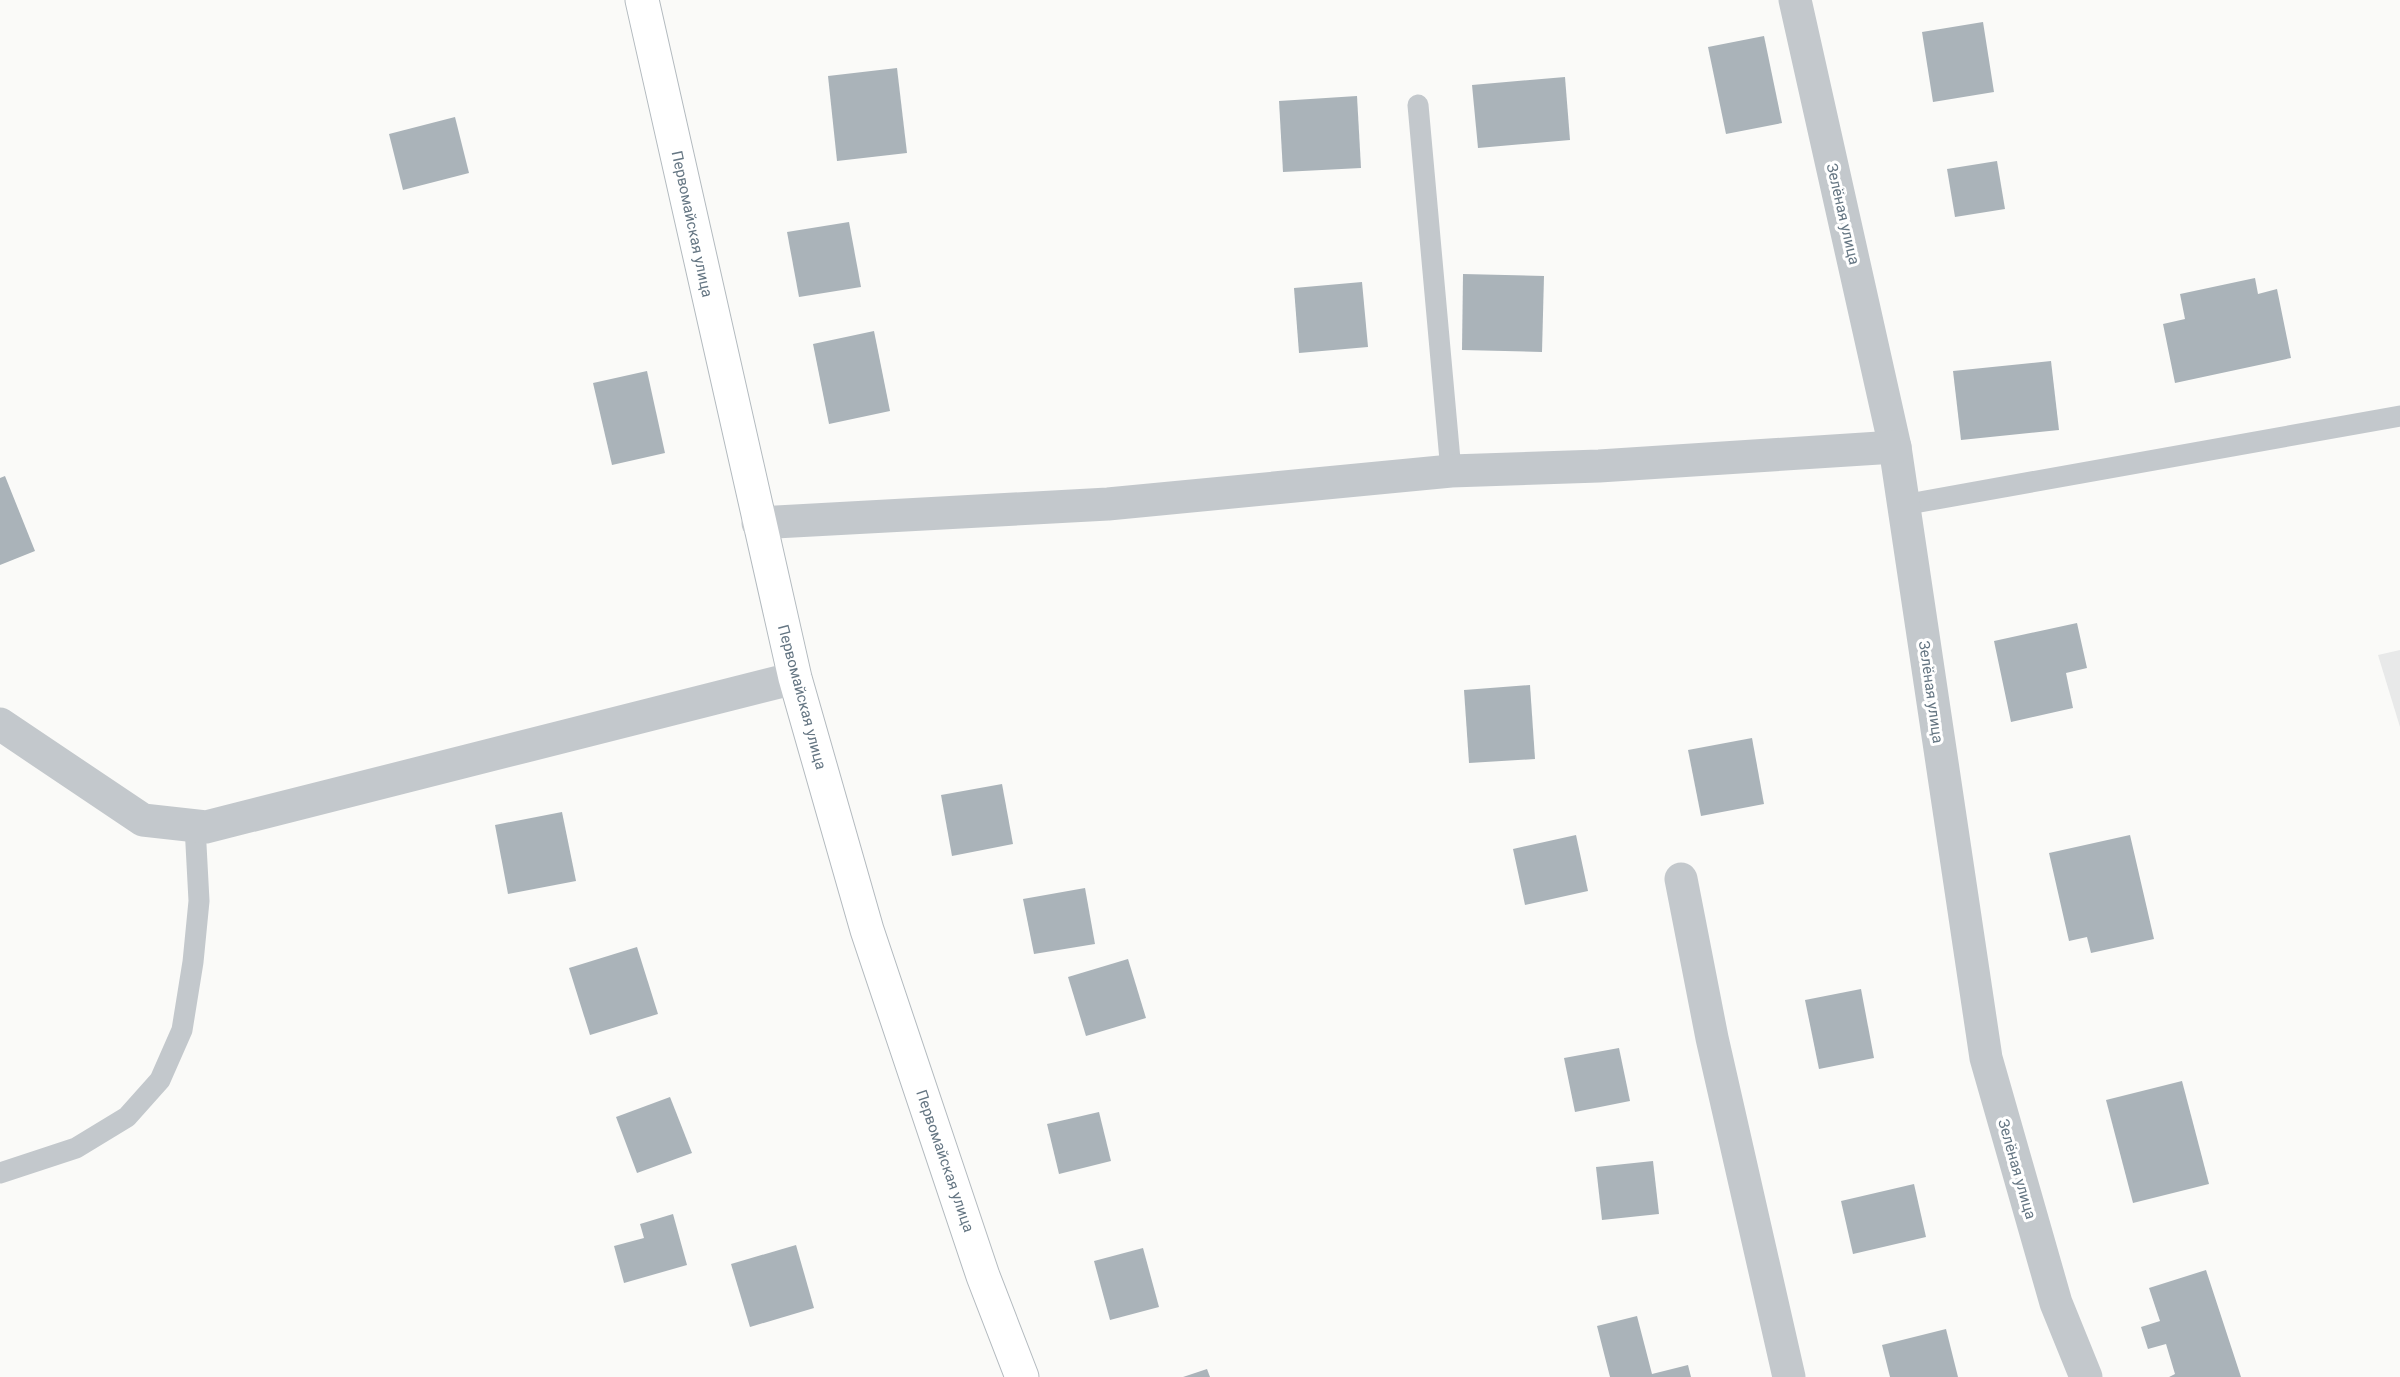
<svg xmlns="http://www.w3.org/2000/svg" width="2400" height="1377" font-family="Roboto,sans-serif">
	<rect width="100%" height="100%" fill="#fafaf8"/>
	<!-- built -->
	<path fill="#e8e9e9" d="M2400,650v77l-22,-72z"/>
	<!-- building -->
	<g fill="#aab3b9">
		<path d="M1983,22l11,70 -61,10 -11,-70z"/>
		<path d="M1764,36l18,87 -56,11 -18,-87z"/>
		<path d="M897,68l10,85 -70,8 -9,-85z"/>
		<path d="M1565,77l5,63 -92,8 -6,-63z"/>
		<path d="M1357,96l4,72 -78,4 -4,-71z"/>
		<path d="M455,117l14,56 -66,17 -14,-56z"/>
		<path d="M1997,161l8,48 -50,8 -8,-48z"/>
		<path d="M849,222l12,65 -62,10 -12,-65z"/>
		<path d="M1463,274l81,2 -2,76 -80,-2z"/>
		<path d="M2255,278l3,16 19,-5 14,69 -116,25 -12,-59 22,-5 -5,-25z"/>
		<path d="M1362,282l6,65 -69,6 -5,-65z"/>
		<path d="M874,331l16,80 -61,13 -16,-80z"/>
		<path d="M2051,361l8,69 -98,10 -8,-69z"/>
		<path d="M647,371l18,82 -53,12 -19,-82z"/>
		<path d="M5,476l30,75 -35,14v-87z"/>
		<path d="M2077,623l10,45 -21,5 7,35 -62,14 -17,-81z"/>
		<path d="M1530,685l5,74 -66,4 -5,-73z"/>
		<path d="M1752,738l12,66 -63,12 -13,-66z"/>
		<path d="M1002,784l11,60 -61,12 -11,-61z"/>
		<path d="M562,812l14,69 -68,13 -13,-69z"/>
		<path d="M1576,835l12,56 -63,14 -12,-56z"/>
		<path d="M2130,835l24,104 -63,14 -4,-16 -18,4 -20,-88z"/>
		<path d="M1085,888l10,56 -61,10 -11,-55z"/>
		<path d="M637,947l21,67 -68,21 -21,-67z"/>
		<path d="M1128,959l18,59 -60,18 -18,-59z"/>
		<path d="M1861,989l13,69 -55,11 -14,-69z"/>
		<path d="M1619,1048l11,53 -55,11 -11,-54z"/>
		<path d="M2182,1081l27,103 -76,19 -27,-103z"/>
		<path d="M670,1097l22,56 -55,20 -21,-56z"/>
		<path d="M1099,1112l12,49 -52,13 -12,-50z"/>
		<path d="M1653,1161l6,53 -57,6 -6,-53z"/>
		<path d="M1914,1184l12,53 -73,17 -12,-53z"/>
		<path d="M673,1214l14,51 -63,18 -10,-37 30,-8 -4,-14z"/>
		<path d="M796,1245l18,63 -64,19 -19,-63z"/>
		<path d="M1143,1248l16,59 -49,13 -16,-59z"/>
		<path d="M2206,1270l35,107h-72l6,-3 -9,-30 -18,5 -7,-22 19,-6 -11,-33z"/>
		<path d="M1637,1316l15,58 36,-9 3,12h-81l-13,-51z"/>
		<path d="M1946,1329l12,48h-68l-8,-32z"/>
		<path d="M1207,1369l3,8h-27z"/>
	</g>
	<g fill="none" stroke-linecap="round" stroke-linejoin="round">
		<defs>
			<path id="secondary" d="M642,0l153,678 72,252 116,346 39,101"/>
		</defs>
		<!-- secondary casing -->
		<use href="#secondary" stroke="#b3babf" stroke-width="35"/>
		<!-- lane -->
		<g stroke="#c3c8cc" stroke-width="21">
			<path d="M1418,105l33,366"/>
			<path d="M1903,505l497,-89"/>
			<path d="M0,1173l76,-25 51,-31 33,-37 22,-50 11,-68 6,-61 -4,-75"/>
		</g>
		<!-- street -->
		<g stroke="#c3c8cc" stroke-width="33">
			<path d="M1795,0l100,447 91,611 70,245 30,74"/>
			<path d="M758,523l350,-19 343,-33 148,-5 296,-19"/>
			<path d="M0,724l143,96 63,7 589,-149"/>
			<path d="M1681,879l31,159 77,339"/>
		</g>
		<!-- secondary -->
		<use href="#secondary" stroke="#fff" stroke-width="33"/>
	</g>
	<g text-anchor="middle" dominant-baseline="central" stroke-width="6" stroke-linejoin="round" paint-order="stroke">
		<!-- street labels -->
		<g font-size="15" fill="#657683" stroke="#fff">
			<text transform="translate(1843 214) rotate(77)">Зелёная улица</text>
			<text transform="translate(692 224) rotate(78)">Первомайская улица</text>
			<text transform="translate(1931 692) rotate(82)">Зелёная улица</text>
			<text transform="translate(802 697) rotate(75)">Первомайская улица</text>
			<text transform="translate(945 1161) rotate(71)">Первомайская улица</text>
			<text transform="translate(2017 1169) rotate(74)">Зелёная улица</text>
		</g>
	</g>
</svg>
